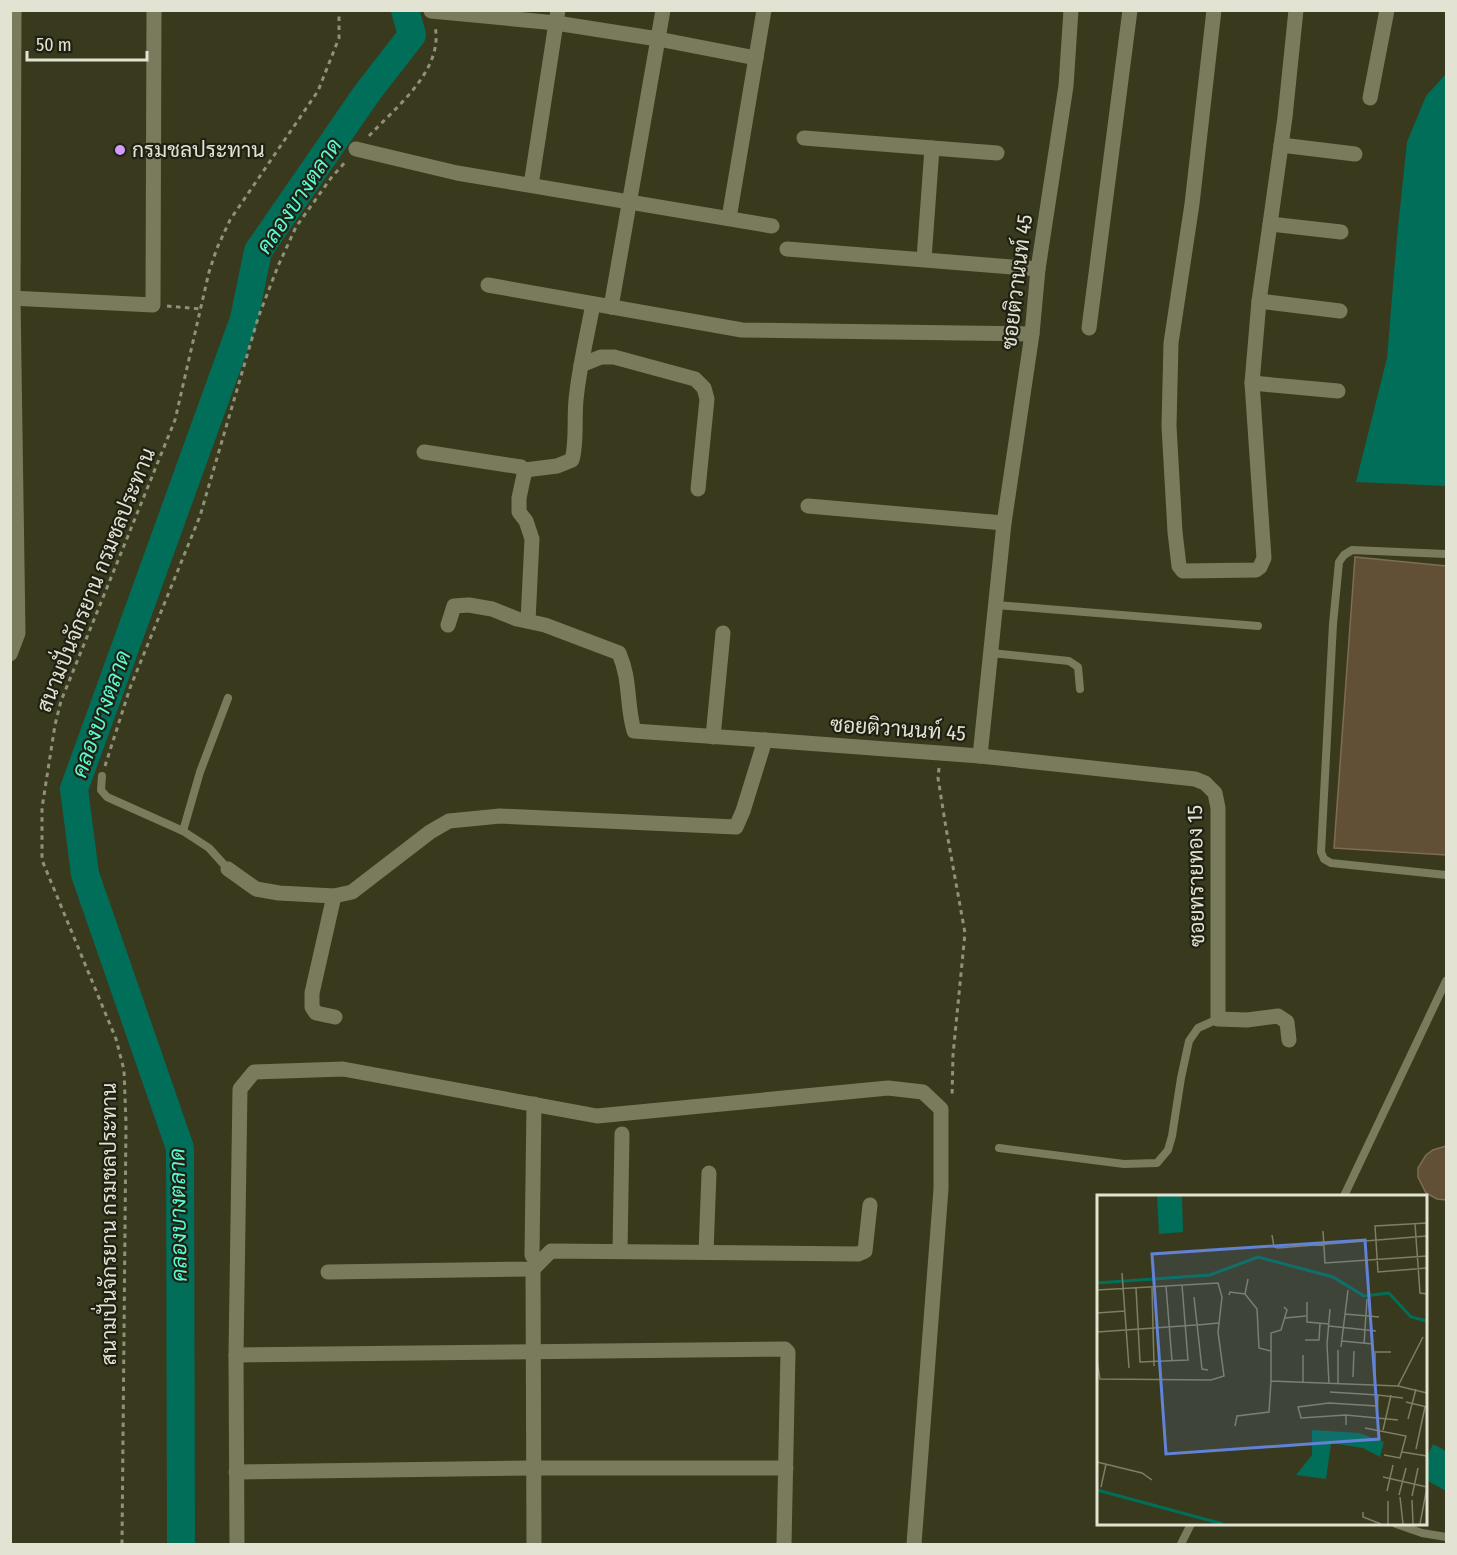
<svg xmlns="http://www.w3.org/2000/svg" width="1457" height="1555" font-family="'Fira Sans Condensed',Sarabun,sans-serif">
	<rect width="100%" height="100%" fill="#393a1d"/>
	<!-- water -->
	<g fill="#016e59">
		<path d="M1446,74v412l-90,-4 31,-124 10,-121 10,-95 19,-46z"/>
		<path d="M1433,1444l13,7v40l-20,-11v-21z"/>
	</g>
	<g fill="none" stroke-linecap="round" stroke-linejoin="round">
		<!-- river -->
		<path stroke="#016e59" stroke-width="28" d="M181,1544l-1,-396 -95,-274 -11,-85 170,-470 14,-68 109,-158 45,-58 -7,-25"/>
	</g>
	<!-- building -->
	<g fill="#615036" stroke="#7f6c52" stroke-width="1.5">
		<path d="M1355,557l91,9v289l-112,-7z"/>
		<path d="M1446,1146v54l-9,-1 -11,-6 -8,-16v-9l8,-13 7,-5z"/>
	</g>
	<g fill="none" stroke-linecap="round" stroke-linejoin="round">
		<!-- path -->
		<g stroke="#90917a" stroke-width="3" stroke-dasharray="4.5 4.5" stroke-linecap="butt">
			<path d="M369,136c28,-30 75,-66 66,-110"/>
			<path d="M167,306l34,3"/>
			<path d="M105,766l25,-78 70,-172 58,-198 20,-52 18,-39 35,-49 16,-18"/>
			<path d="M939,768l-1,10 8,50 19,105 -12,122 -1,42"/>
			<path d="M122,1544l4,-421 -2,-53 -8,-31 -74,-179v-52l13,-83 6,-24 114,-281 34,-148 8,-24 13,-28 88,-129 21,-53v-28"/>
		</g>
		<!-- service -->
		<g stroke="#7a7b5c" stroke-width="8">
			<path d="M1446,554l-94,-4 -8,5 -5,7 -6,62 -12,228 3,7 7,4 115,12"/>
			<path d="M996,605l262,21"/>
			<path d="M991,653l78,8 9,6 2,22"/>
			<path d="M102,776l-1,14 6,7 76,34 26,17 19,21"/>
			<path d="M183,831l17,-59 28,-74"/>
			<path d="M999,1148l125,16 33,-1 11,-13 4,-14 9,-58 8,-37 9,-13 20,-9"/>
			<path d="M1344,1196l102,-215"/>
			<path d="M1396,1524l26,9 24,4"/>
			<path d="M1181,1544l10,-20"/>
		</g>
		<!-- minor -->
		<g stroke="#7a7b5c" stroke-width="15">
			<path d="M1214,10l-22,194 -21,139 -2,83 6,106 4,34 4,5 73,-1 4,-3 4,-9 -12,-175 7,-82 11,-77"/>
			<path d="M1296,10l-11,107 -15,107 71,8"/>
			<path d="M431,11l125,12 102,16 98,19"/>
			<path d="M1370,98l17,-88"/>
			<path d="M804,138l193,15"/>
			<path d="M1281,145l74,9"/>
			<path d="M356,149l101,24 315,53"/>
			<path d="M531,185l27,-175"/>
			<path d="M729,218l35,-208"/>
			<path d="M787,249l251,20"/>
			<path d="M924,259l8,-111"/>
			<path d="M488,285l254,45 290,4"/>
			<path d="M10,298l143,7 1,-295"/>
			<path d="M1259,301l81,10"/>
			<path d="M611,307l52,-297"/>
			<path d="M1089,328l41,-318"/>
			<path d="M581,365l20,-8h13l81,22 9,9 3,11 -9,90"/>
			<path d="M1252,383l86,8"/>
			<path d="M424,452l97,15 4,3 32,-4 15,-6c5,-18 2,-40 4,-60 3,-32 11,-64 17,-96"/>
			<path d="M525,470l-6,28v14l7,9 6,18 -4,82"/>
			<path d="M808,506l196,17"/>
			<path d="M448,625l6,-19 15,-1 23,4 25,10 28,6 74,28c12,28 7,50 15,78l131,9"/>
			<path d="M10,654l8,-21 -5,-335 1,-288"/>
			<path d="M713,737l10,-104"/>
			<path d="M980,756l215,23 10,4 10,10 3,15v211l29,1 31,-4 9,6 2,18"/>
			<path d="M228,869l28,20 23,4 55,3 18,-4 78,-60 19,-11 51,-5 236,11 7,-16 22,-71 215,16 24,-233 28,-189 6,-65 28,-183 5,-76"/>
			<path d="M334,896l-22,97v14l4,6 19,4"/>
			<path d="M534,1104l-2,151 6,9"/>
			<path d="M620,1251l2,-117"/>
			<path d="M706,1252l3,-79"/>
			<path d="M533,1269l1,275"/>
			<path d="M328,1272l205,-3 18,-18 307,3 7,-3 5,-46"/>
			<path d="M236,1355l549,-6 3,3 -4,192"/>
			<path d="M236,1472l298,-4h252"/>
			<path d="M237,1544l-1,-189 4,-266 14,-17 89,-3 254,47 291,-28 35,4 18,17v80l-27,355"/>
		</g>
	</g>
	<!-- markers -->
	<circle fill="#d09dfe" stroke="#202013" stroke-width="2" cx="120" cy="150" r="6"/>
	<g text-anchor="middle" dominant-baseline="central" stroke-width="4.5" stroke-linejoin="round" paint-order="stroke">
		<!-- poi labels -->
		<g font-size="21" fill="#e2e3d2" stroke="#202013" text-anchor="start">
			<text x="132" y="150">กรมชลประทาน</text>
		</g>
		<!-- street labels -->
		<g font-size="21" fill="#e2e3d2" stroke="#202013">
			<text transform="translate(1017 282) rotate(-83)">ซอยติวานนท์ 45</text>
			<text transform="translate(96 580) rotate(-68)">สนามปั่นจักรยาน กรมชลประทาน</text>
			<text transform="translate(898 729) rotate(4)">ซอยติวานนท์ 45</text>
			<text transform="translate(1196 876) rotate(-91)">ซอยทรายทอง 15</text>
			<text transform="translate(109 1224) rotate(-90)">สนามปั่นจักรยาน กรมชลประทาน</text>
		</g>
		<!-- water labels -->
		<g font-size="22" font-style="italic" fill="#5bfad3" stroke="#202013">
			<text transform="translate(299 196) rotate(-56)">คลองบางตลาด</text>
			<text transform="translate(101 714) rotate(-70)">คลองบางตลาด</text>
			<text transform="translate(178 1215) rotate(-91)">คลองบางตลาด</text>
		</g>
	</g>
	<!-- overview -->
	<g transform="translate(1097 1195)">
		<rect width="330" height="330" fill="#393a1d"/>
		<path d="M60,1h25l1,36 -24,2zM215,235l47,3 25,9 -4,15 -17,-9 -32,-5 -5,36 -30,-4 16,-20z" fill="#016e59"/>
		<path fill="none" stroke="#016e59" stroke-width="3" d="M0,88l113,-8 48,-18 75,20 31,19 25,-3 22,24 16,4M0,295l126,34"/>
		<path fill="none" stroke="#7d7e65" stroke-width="1.5" d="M330,28l-52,3 3,46 49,-4M318,29l5,69 7,1M226,36l2,32 102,-7M175,40l2,12 4,1 149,-12M25,78l7,95M151,84l-3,15 12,15 2,39 12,3v30l127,5 29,7M69,91l6,75M55,92l2,79M39,93l4,74 48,-2 -6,-75M0,95l121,-7 4,14 -4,35 6,44 -13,4 -111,-1 -3,-18M132,100l1,-3 15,2M97,102l8,72 6,1M210,107v20l22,2M0,118l28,-2M248,119l34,3M188,123l21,-2M100,130l22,-2M232,131l47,5M0,137l99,-7M208,145h14l1,-17M245,146l31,3M267,149l3,-45M244,152l7,-57M174,156v-18l10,-3 6,-20 -3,-3M256,182l1,-26M206,187v-27M232,189l-2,-40 3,-35M241,189v-34M278,191v-34h16M301,191l25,-49M233,197l48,3M309,207l21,5M249,220l-45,3 -3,-11 31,-4 48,3M280,222l1,-22 25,3M311,224l8,-30M249,230v-10l52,5M138,231l2,-10 32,-4 2,-31M268,233l41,8 -6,22 -16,-3M286,235l8,-35M319,254l9,-42M305,257l25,4M0,267l45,11 10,7M286,282l44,10M4,292l5,-23M290,296l6,-26M302,300l7,-27M315,301l6,-28M303,302l3,27M315,305l1,24M291,306v23M266,317v5l18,7M323,329l7,-37"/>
		<path fill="#6282d6" fill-opacity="0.15" stroke="#6282d6" stroke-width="3" d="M268,45l14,199 -213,15 -14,-200z"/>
		<rect width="330" height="330" fill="none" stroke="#e2e3d2" stroke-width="3"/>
	</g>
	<!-- border -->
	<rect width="1457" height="1555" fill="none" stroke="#e2e3d2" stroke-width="24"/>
	<!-- scale -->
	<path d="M27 51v9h120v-9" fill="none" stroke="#e2e3d2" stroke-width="3"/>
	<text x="36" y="51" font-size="18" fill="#e2e3d2" stroke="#202013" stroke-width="4.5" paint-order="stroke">50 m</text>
</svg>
